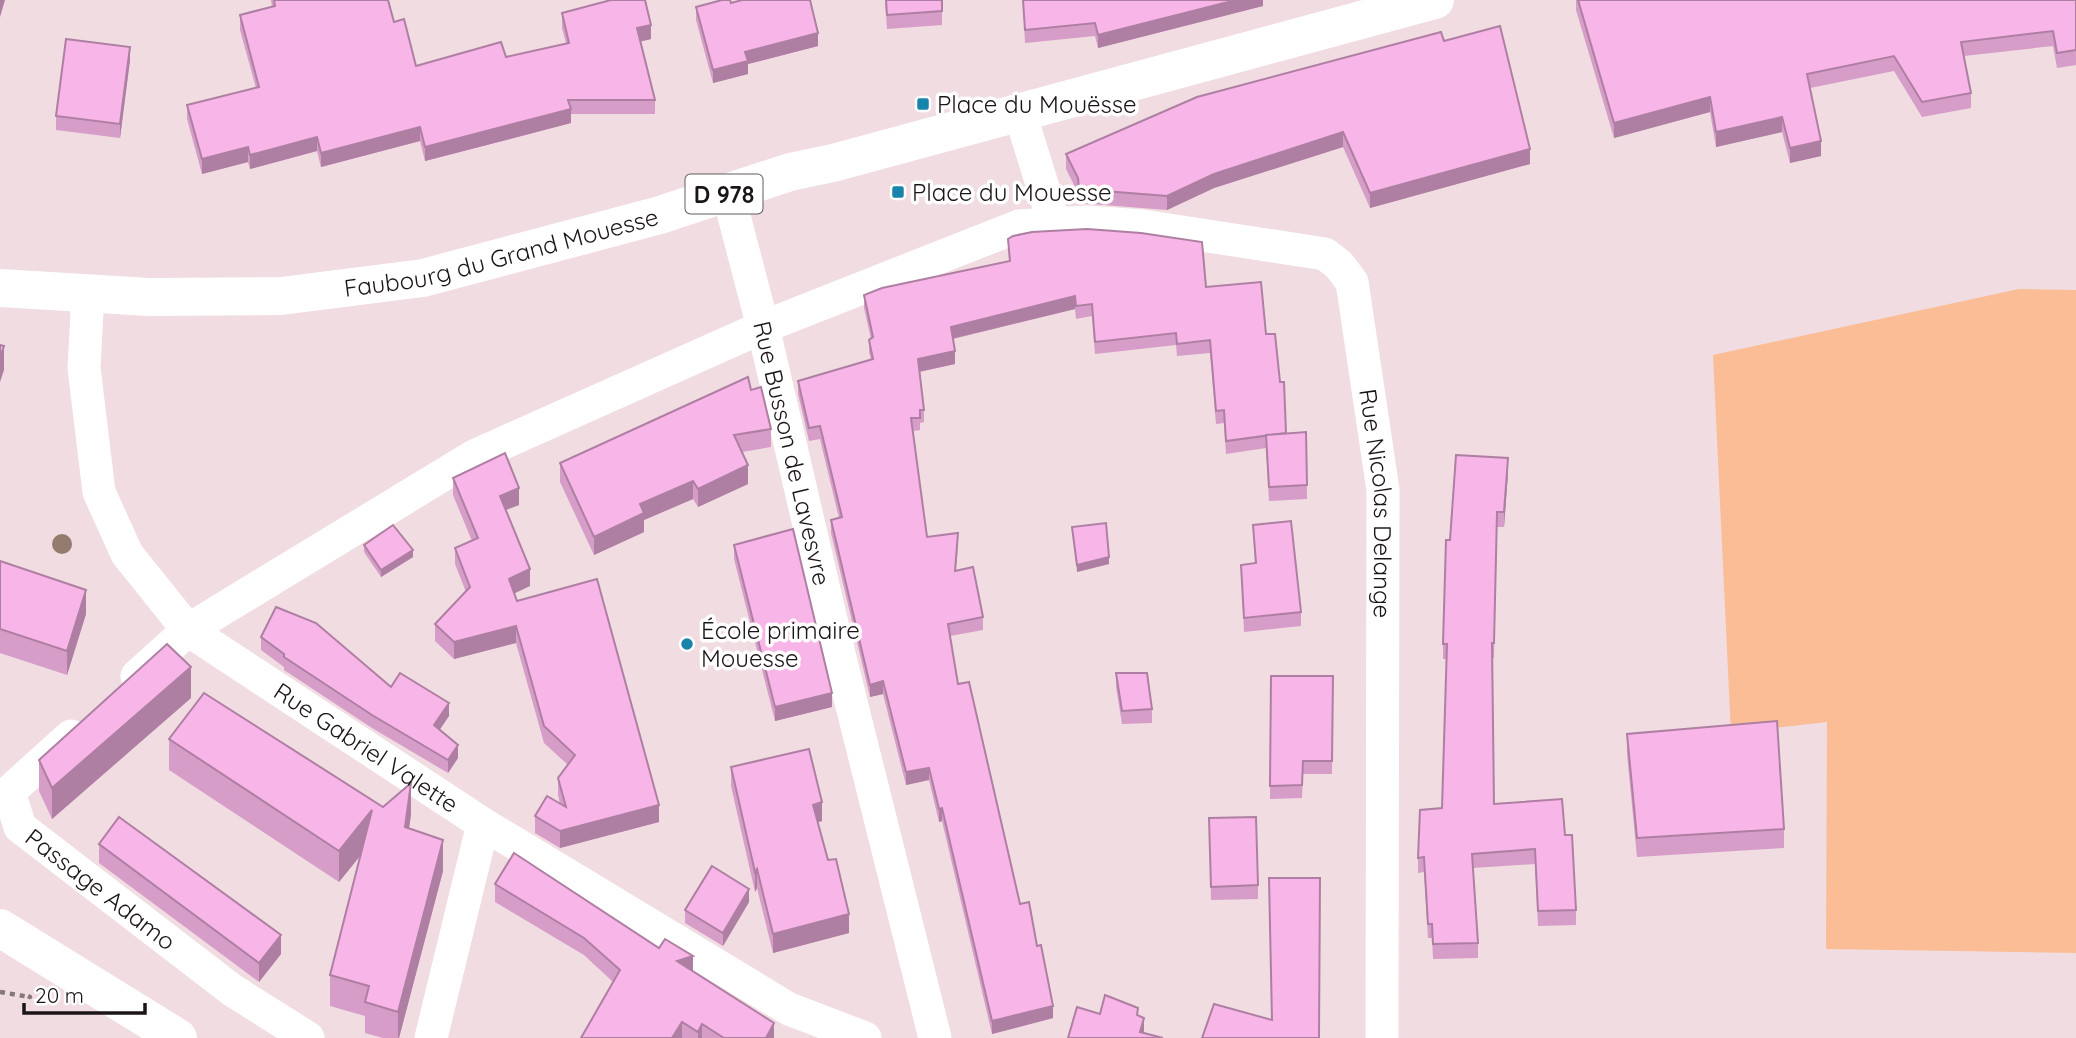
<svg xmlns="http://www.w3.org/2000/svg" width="2076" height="1038" font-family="Quicksand,sans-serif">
	<rect width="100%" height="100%" fill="#f1dce1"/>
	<!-- green -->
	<path fill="#fabd96" d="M2019,289l57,1v663l-250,-4 1,-227 -96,11 -18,-378z"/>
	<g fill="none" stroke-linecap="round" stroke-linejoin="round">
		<!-- path -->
		<path stroke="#85777a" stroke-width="4.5" stroke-dasharray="5 5" stroke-linecap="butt" d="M0,992l30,5 -2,-1"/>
		<!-- street -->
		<g stroke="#fff" stroke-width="33">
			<path d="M1020,113l34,110"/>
			<path id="s1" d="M728,193l35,134 76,327 96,384"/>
			<path id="s2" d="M88,293l-4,75 15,124 28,62 61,76 295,194 306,185 76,29"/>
			<path id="s3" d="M137,676l51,-46 286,-174 289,-129 256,-101 68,-4 56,4 182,28 14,11 13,17 31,208 -1,548"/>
			<path id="s4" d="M71,736l-62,56 11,35 212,163 76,48"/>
			<path d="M431,1038l52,-214"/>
		</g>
		<!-- secondary -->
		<path stroke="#fff" stroke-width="38" d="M0,928l178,110"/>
		<!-- primary -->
		<path stroke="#fff" stroke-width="38" id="s5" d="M0,288l149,9 132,-1 142,-18 237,-63 130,-43 43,-9 602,-163"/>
	</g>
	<!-- trees -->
	<circle fill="#957a6f" cx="62" cy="544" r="10"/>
	<!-- wall -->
	<g fill="#d59dc8">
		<path d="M271,0h117l6,22 22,44 90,-9 60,-14 -4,-15v-15l89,26 -11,3 15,58v14h-84v9l-146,38 -5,-20 -99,26 -4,-16 -67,18 -2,-7 -46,12 -15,-55v-14l69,-17 -16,-58v-15l32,-8z"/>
		<path d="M885,0h57v25l-55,4z"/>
		<path d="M1023,0h240v6l-165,42 -3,-12 -70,7z"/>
		<path d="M1576,0h500v65l-19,3 -4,-22 -89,10 7,37v15l-49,9 -28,-46 -84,17 11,68 -31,7 -8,-31 -66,15 -6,-35 -96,26 -38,-128z"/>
		<path d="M731,3l87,43 -70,18v10l-35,9 -17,-63v-13z"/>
		<path d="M1444,41l86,123 -160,44 -27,-61 -129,41 -47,22 -88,-7 -1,-10 -12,-24v-15z"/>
		<path d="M130,60l-10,78 -64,-8v-14z"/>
		<path d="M1008,239l198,48 60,47 20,100 20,-2 1,67 -38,2 -3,-53 -40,6 -2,-31 -8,1 -6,-71 -33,3 -1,-11 -81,9 -3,-38 -16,3 -1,-10 -122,30 2,25 -36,8 5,38v12l-4,1v7l-7,1 14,106 31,9 -2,25 27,46v13l-33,6 8,48 62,220 33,114 -61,16 -50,-213 -3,1 -10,-42 -23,5 -23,-91 -13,3 -39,-164v-13l8,-2 -19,-79 -11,2 -11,-47v-13l73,-21 -2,-8v-12l2,-1 -7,-31v-13l145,-34z"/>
		<path d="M751,390l20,39v18l-29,5 6,32 -50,23 -5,-8 -49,21v12l-50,23 -34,-73v-19z"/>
		<path d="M1508,473l-4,54h-7l-3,131h-2l2,146 71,31 11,75v15l-38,1 -3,-62 -62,4 5,75v15l-45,1 -1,-21h-4l-4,-66 -6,1v-15l24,-50 5,-149h-4v-15l7,-104z"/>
		<path d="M453,478l66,27 -13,5 24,76 -16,7 3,8 142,221 -99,26 -25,-15v-17l25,-12 -2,-9v-17l10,-13 -24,-22 -28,-100 -62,16 -19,-18v-17l31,-32 -11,-28v-16l17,-7 -19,-46z"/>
		<path d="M1253,525l48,87v14l-57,6 -3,-67 14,-2z"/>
		<path d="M1072,527l37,37 -32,8z"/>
		<path d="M364,545l49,12 -32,20 -17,-25z"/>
		<path d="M734,545l98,162 -57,14 -41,-162z"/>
		<path d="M0,561l86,53 -19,61 -67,-22z"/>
		<path d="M261,637l130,50 58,29 -9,13 18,29 -10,15 -76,-45 -88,-58v-3l-23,-17z"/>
		<path d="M1116,673l36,36v14l-30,1 -6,-37z"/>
		<path d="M1271,676h62l-1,98h-29l-1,24 -32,1z"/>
		<path d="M191,698l-139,121 -13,-28v-31z"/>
		<path d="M1627,734l157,95v19l-147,9 -10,-103z"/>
		<path d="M169,739l214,68 28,7 -2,14 34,43 -44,167h-16l-18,-5v-17l-35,-10v-31l31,-120 -22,27 -170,-112z"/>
		<path d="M731,767l91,54 -4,1 31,111 -76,20 -16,-65 -2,4 -24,-106z"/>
		<path d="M1209,818l49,67v14l-47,1z"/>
		<path d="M99,844l182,110 -22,28 -160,-119z"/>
		<path d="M495,884l198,87 81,67h-193l32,-56 -29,-27 -89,-53z"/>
		<path d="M749,902l-26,44 -38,-23v-13z"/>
	</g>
	<!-- shaded-wall -->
	<g fill="#ae7fa2">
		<path d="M0,0h5l-5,17z"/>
		<path d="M1236,0h27v6l-165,42v-13z"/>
		<path d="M651,25v14l-14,3v-14z"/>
		<path d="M818,33v13l-70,18v10l-35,9v-13l32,-18z"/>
		<path d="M130,47v13l-10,78v-14z"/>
		<path d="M1710,97v15l-96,26v-15z"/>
		<path d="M571,109v14l-146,38v-14z"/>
		<path d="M1782,117v15l-66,15v-15z"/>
		<path d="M420,127v14l-99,26v-14z"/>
		<path d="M1343,132v15l-129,41 -47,22v-14l47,-22z"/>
		<path d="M317,137v14l-67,18v-14z"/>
		<path d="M1821,141v15l-31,7v-15z"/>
		<path d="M248,147v15l-46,12v-15z"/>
		<path d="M1530,149v15l-160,44v-15z"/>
		<path d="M1075,296v13l-124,30v-12z"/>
		<path d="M4,346v24l-4,12v-24z"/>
		<path d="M955,351v13l-37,8v-13z"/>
		<path d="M1508,458v15l-4,54v-15z"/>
		<path d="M748,465v19l-50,23v-18z"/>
		<path d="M693,481v18l-49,21v12l-50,23v-18l46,-33z"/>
		<path d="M519,488v17l-19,7v-16z"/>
		<path d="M413,550v7l-32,20v-7z"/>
		<path d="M1109,557v7l-32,8v-7z"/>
		<path d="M530,569v17l-21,10v-17z"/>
		<path d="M86,590v24l-19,61v-24z"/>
		<path d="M516,626v17l-62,16v-17z"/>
		<path d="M191,667v31l-139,121v-31z"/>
		<path d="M883,681v13l-13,3v-12z"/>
		<path d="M832,693v14l-57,14v-14z"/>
		<path d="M449,703v13l-15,22v-13z"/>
		<path d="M458,745v13l-10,15v-13z"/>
		<path d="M929,768v12l-23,5v-13z"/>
		<path d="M411,783v31l-6,44v-31z"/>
		<path d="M822,802v19l-9,3v-19z"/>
		<path d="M659,805v17l-99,26v-17z"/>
		<path d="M942,808v13l-3,1v-13z"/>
		<path d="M372,810v31l-33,41v-31z"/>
		<path d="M443,840v31l-44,167h-1v-26z"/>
		<path d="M757,869v19l-2,4v-20z"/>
		<path d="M749,889v13l-26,44v-13z"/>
		<path d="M849,914v19l-76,20v-19z"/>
		<path d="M281,935v19l-22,28v-19z"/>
		<path d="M693,956v18l-16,-13z"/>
		<path d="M1053,1006v12l-61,16v-13z"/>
		<path d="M1144,1018v13l-2,7 -2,-6z"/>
		<path d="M682,1022v16h-10z"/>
		<path d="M774,1023v15h-8z"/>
		<path d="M702,1024v14h-4v-6z"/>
	</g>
	<!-- building -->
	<g fill="#f8b6e8" stroke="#ae7fa2" stroke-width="2">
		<path d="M274,0h114l6,22 10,-3 12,47 85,-24 5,15 63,-14 -7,-30 49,-13h34l6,25 -14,3 18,72h-87l3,9 -146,38 -5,-20 -99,26 -4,-16 -67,18 -2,-8 -46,12 -15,-54 72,-18 -19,-72 35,-9z"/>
		<path d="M722,0h8l1,3 11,-3h68l8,33 -73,19 3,9 -35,9 -17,-63z"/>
		<path d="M886,0h56v11l-55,4z"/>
		<path d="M1023,0h213l-138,35 -3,-12 -70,7z"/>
		<path d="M1578,0h498v50l-19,3 -4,-22 -92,11 10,51 -49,9 -28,-46 -87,18 14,67 -31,7 -8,-31 -66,15 -6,-35 -96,26z"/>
		<path d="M1500,26l30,123 -160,44 -27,-61 -129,42 -47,22 -88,-7 -1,-11 -12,-24 131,-57 244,-65 3,9z"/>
		<path d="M66,39l64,8 -10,77 -64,-8z"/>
		<path d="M1087,229l54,4 61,9 4,45 55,-5 5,52h9l5,48h4l2,51 -60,8 -2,-31 -8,1 -6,-71 -33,4 -1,-11 -81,9 -3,-38 -16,2 -1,-10 -124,31 4,24 -37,8 6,51h-4v8h-9l16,119 31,-4 -3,38 18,-4 10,50 -35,7 10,60 11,-2 51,222 9,-2 8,44 4,-1 12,61 -61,15 -50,-213 -3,1 -10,-41 -23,4 -23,-91 -13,4 -39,-165 11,-3 -22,-91 -11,2 -11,-47 75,-22 -4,-19 4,-3 -9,-42 18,-7 128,-27 -2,-22 5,-3 19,-4z"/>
		<path d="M0,345l4,1 -4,12z"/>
		<path d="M748,377l3,13 10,-3 10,42 -37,6 14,30 -50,24 -5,-8 -53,23 4,9 -50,24 -34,-74z"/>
		<path d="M1306,432l1,53 -38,2 -3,-52z"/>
		<path d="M505,453l14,35 -19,8 30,73 -21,10 8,22 80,-22 62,226 -99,26 -25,-15 12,-20 19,11 -8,-29 17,-23 -31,-29 -28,-100 -62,16 -19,-18 35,-37 -15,-39 23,-10 -25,-60z"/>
		<path d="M1456,455l52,3 -4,54h-7l-3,131h-2l2,161 68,-5 3,36h7l4,75 -38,1 -3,-62 -63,5 6,89 -45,1 -1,-20h-4l-4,-67 -6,1 2,-48 22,-2 5,-164h-4l3,-104h4z"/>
		<path d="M1291,521l10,91 -57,6 -3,-53 15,-2 -3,-38z"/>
		<path d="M1106,523l3,34 -32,8 -5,-38z"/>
		<path d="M393,525l20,25 -32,20 -17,-25z"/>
		<path d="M793,529l39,164 -57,14 -41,-162z"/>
		<path d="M0,561l86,29 -19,61 -67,-22z"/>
		<path d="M276,607l40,16 75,64 9,-14 49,30 -15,22 24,20 -10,15 -76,-45 -88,-58v-3l-23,-17z"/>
		<path d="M167,644l24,23 -139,121 -13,-28z"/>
		<path d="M1116,673h31l5,36 -30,2z"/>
		<path d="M1271,676h62l-1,85h-29l-1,24 -32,1z"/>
		<path d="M204,693l179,114 28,-24 -6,44 38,13 -45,172 -33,-10 4,-16 -39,-11 42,-165 -33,41 -170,-112z"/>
		<path d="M1777,721l7,108 -147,9 -10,-104z"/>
		<path d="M809,749l13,53 -9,3 15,55 8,-1 13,55 -76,20 -16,-65 -2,3 -24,-105z"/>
		<path d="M119,817l162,118 -22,28 -160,-119z"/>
		<path d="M1256,817l2,68 -47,2 -2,-69z"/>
		<path d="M514,853l145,95 6,-9 28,17 -16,5 97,62 -8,15h-42l-22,-14 -4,8 -16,-10 -10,16h-91l39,-68 -36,-32 -89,-54z"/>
		<path d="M712,866l37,23 -26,44 -38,-23z"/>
		<path d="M1269,878h51l-1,160h-117l12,-34 58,16z"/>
		<path d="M1105,995l33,13 -1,7 7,3 -4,14 23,6h-95l9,-31 23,7z"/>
	</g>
	<!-- markers -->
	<g fill="#1883ab" stroke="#fff" stroke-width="2.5">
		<rect x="916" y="97" width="14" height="14" rx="3.5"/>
		<rect x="891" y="185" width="14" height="14" rx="3.5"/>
		<circle cx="687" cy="644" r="7"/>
	</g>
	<g text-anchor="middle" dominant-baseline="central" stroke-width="7" stroke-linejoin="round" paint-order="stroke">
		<!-- shield labels -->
		<rect fill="#fff" stroke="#605b5d" stroke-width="2" x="685.5" y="174.5" width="77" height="39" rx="5"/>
		<g font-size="23" font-weight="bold" fill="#1c1517">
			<text x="724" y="194">D 978</text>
		</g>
		<!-- poi labels -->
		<g font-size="24" fill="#1c1517" stroke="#fff" text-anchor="start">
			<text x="937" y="104">Place du Mouësse</text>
			<text x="912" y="192">Place du Mouesse</text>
			<text x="701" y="630">École primaire<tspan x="701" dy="28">Mouesse</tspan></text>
		</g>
		<!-- street labels -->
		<g font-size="24" fill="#1c1517" stroke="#fff">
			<text stroke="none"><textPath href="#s5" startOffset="506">Faubourg du Grand Mouesse</textPath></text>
			<text stroke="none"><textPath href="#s1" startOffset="268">Rue Busson de Lavesvre</textPath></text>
			<text stroke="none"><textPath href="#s3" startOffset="1566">Rue Nicolas Delange</textPath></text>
			<text stroke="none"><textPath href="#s2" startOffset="579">Rue Gabriel Valette</textPath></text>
			<text stroke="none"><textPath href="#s4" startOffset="222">Passage Adamo</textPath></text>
		</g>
	</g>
	<!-- scale -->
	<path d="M24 1003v10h121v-10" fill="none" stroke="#1c1517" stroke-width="3.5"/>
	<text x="35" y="1003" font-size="21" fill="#1c1517" stroke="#ffffff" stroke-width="5" paint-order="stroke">20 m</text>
</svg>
